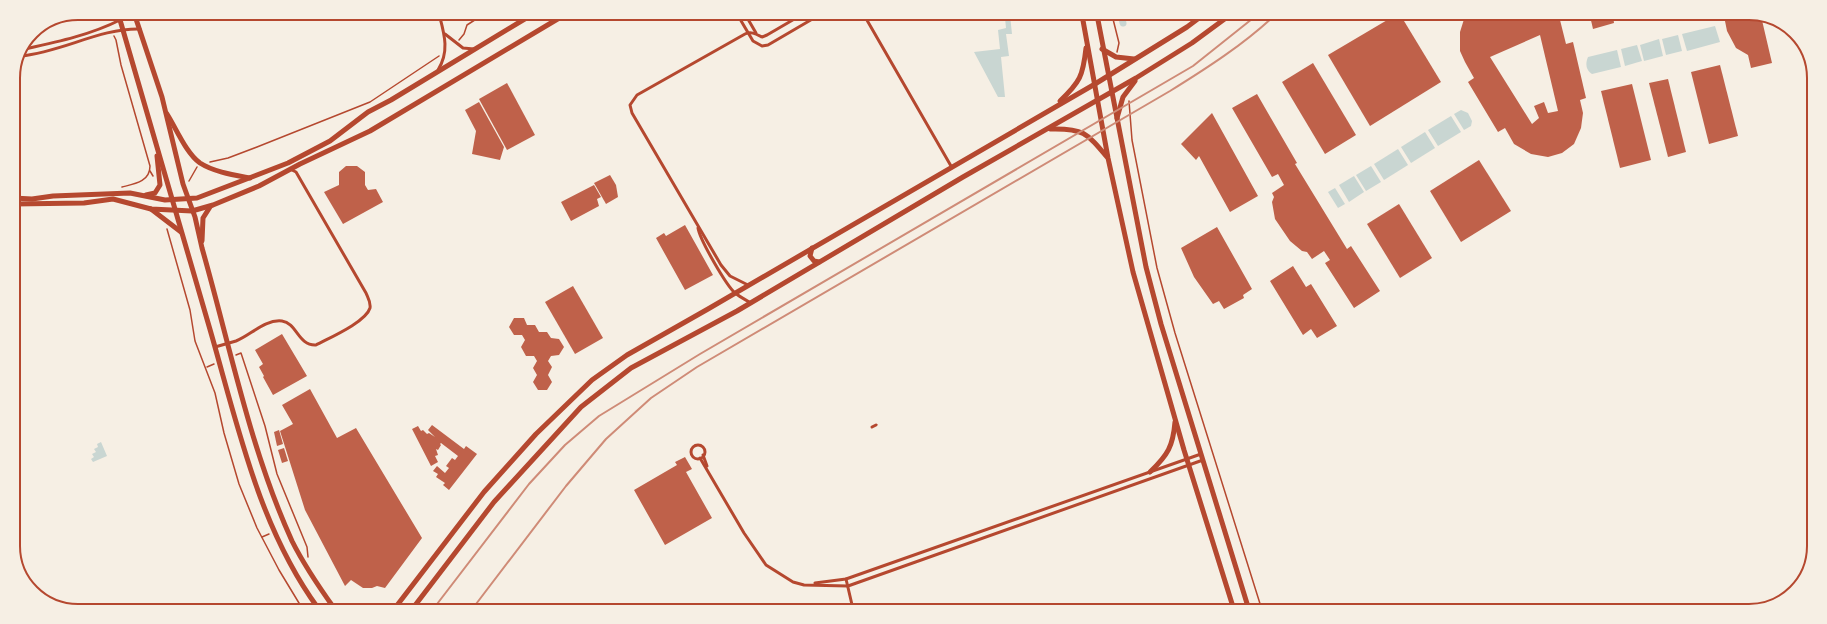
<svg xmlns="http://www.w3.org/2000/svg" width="1827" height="624" font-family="Quicksand,sans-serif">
	<rect width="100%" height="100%" fill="#f6efe4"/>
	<!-- water -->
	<g fill="#c9d6d2">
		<path d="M1010,15l2,19h-6l3,22 -8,1 4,40h-7l-24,-45 26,-3 -2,-19 8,-2 -1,-10z"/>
		<path d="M1715,26l5,16 -33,9 -5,-17z"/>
		<path d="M1678,35l4,16 -16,4 -4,-16z"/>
		<path d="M1659,39l4,17 -19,5 -4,-16z"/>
		<path d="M1637,45l5,16 -17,5 -4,-17z"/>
		<path d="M1617,50l4,17 -29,7c-6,-4 -7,-10 -4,-17z"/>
		<path d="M1461,110l7,3 4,8 -1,5 -7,4 -10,-16z"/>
		<path d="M1451,116l10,16 -23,14 -10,-16z"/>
		<path d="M1425,132l10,16 -24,15 -10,-16z"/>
		<path d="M1398,149l10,16 -24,15 -10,-16z"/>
		<path d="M1371,166l10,16 -15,9 -10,-16z"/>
		<path d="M1354,176l10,16 -15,10 -10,-17z"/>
		<path d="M1335,188l10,16 -7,4 -10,-16z"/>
		<path d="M101,442l6,14 -14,6 -2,-3 3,-2 -2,-3 4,-2 -2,-3 4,-2 -1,-3z"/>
	</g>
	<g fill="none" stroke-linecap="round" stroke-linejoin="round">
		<!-- canal -->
		<path stroke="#c9d6d2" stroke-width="7" d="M1121,15l2,8"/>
	</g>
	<!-- building -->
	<g fill="#bf614a" fill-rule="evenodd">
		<path d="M1394,16h7l40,66 -71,44 -42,-71z"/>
		<path d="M1465,16h94l7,28 7,-2 13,56 -6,2 3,13 -2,15 -7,16 -12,9 -14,4 -17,-3 -17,-10 -9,-16 -7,4 -30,-50 6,-4 -9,-16 -5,-11v-19zM1540,35l18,76 -10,2 -4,-11 -10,4 5,12 -7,6 -42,-67z"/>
		<path d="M1590,16h23l1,7 -21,6z"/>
		<path d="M1724,16h37l11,47 -21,5 -3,-13 -12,-7 -9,-17z"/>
		<path d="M1313,63l43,72 -31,19 -43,-72z"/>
		<path d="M1720,65l18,71 -29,8 -18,-72z"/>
		<path d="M1668,79l18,73 -18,5 -19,-74z"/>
		<path d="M507,83l28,52 -28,15 -28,-51z"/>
		<path d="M1632,84l19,76 -31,8 -19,-77z"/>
		<path d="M1257,94l40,69 -2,1 52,85 4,-3 29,45 -26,17 -29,-45 5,-3 -6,-9 -12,8 -5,-7 -5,-1 -12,-10 -15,-22 -3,-17 2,-5 -2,-4 12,-8 -6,-11 -6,3 -40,-69z"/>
		<path d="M479,102l25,45 -4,13 -28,-6 4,-23 -11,-21z"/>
		<path d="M1212,113l46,83 -28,16 -31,-56 -3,4 -15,-16z"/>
		<path d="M1479,160l32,51 -50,31 -31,-51z"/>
		<path d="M346,166h11l8,6v13l3,5 8,-1 7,13 -40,22 -19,-32 15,-7v-13z"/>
		<path d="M610,175l6,10 2,12 -12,7 -12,-21z"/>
		<path d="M594,185l7,12 -4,2 2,7 -28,15 -10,-19z"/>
		<path d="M1399,204l33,54 -32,20 -33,-54z"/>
		<path d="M685,225l28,50 -28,15 -29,-52 8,-5 2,3z"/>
		<path d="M1217,227l35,62 -9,6 1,3 -20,11 -5,-8 -6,3 -19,-27 -13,-29z"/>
		<path d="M1293,266l13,21 5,-3 26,42 -20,12 -6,-9 -8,6 -33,-54z"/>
		<path d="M573,286l30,52 -28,16 -30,-52z"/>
		<path d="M514,318h10l3,7h8l4,7h8l4,6 8,1 5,8 -5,8 -8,1 -3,5 4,6 -4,8 4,7 -5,8h-9l-5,-8 4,-7 -4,-7 4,-7 -3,-5h-8l-5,-9 4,-7 -3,-5h-8l-5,-8z"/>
		<path d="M282,334l25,42 -34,19 -10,-18 1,-1 -5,-9 4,-3 -8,-14z"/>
		<path d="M310,389l27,49 19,-10 66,110 -37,50 -8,-2 -5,2h-9l-12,-8 -6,6 -40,-76 -25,-79 13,-7 -11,-19z"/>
		<path d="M432,425l32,24 2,-3 11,8 -28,36 -6,-5 2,-2 -9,-6 2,-3 -5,-3 4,-5 8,7 4,-5 -3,-2 6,-8 3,2 3,-4 -17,-13 -1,1 1,1 -3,5 -2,-1 2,6 -3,1 3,6 -7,4 -19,-37 6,-3 3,5 2,-1 4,4 2,-1 6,4 -7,-7z"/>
		<path d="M279,430l4,14 -6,2 -3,-14z"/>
		<path d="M284,448l4,13 -6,2 -4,-13z"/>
		<path d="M685,457l7,12 -6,3 26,46 -47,27 -31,-55 43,-25 -2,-3z"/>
	</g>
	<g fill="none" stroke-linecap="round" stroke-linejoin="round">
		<!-- path -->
		<g stroke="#b5482f" stroke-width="1.5">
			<path d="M108,13l1,7"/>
			<path d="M1112,15l7,28 -2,9"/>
			<path d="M114,36l2,4 5,25 29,101c0,16 -16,18 -28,21"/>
			<path d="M459,40l5,-6 3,-9 17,-11"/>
			<path d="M1129,101l3,39 25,128 18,65 87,277"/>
			<path d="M210,162l18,-4 29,-11 113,-45 69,-46"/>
			<path d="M150,171l3,5"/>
			<path d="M189,181l8,-14"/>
			<path d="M167,229l23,81 5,31 20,52 9,40 15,51 18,44 22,42 23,38"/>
			<path d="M236,355l5,-2 24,73 12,48 30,73 1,10"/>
			<path d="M207,367l7,-3"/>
			<path d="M262,537l7,-3"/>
		</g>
		<!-- minor -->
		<g stroke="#b5482f" stroke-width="3">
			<path d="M737,14l16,27 9,5 6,-1 53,-31"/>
			<path d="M745,14l11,19"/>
			<path d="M860,15l5,3"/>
			<path d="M864,15l87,151"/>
			<path d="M445,34l18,14 11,1"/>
			<path d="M25,49c32,-7 65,-14 95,-29"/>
			<path d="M21,56c41,-4 79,-28 119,-27"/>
			<path d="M438,70c12,-19 6,-37 1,-56"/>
			<path d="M698,228c2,12 28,57 37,65 5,4 11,7 16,10"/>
			<path d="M748,285l-18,-9 -9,-11 -89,-152 -2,-8 7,-10 108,-61c6,-3 11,0 17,3l5,-2 36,-21"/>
			<path d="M215,347c7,-2 14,-4 21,-6 15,-6 29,-22 46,-20 15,2 16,25 34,24 13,-7 50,-23 54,-37 1,-6 -2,-10 -4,-15l-70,-121 -6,-3"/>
			<path d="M872,427l4,-2"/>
			<circle cx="698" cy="452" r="7"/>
			<path d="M703,455l4,11"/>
			<path d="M700,458l44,75 22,32 27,17 11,3 44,1 355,-126"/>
			<path d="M846,579l7,30"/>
			<path d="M815,583l31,-4 355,-125"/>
		</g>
		<!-- primary -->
		<g stroke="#b5482f" stroke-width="5">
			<path d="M118,13c30,105 61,209 91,313 28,96 49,200 109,282"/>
			<path d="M134,13l28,84 21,87 12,33 7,31c28,98 48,201 90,293 12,24 27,46 42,67"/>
			<path d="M1082,15l26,143 25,114 51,178 50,160"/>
			<path d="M1097,15l49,252 15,57 88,286"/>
			<path d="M1102,49l14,8 18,2"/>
			<path d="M1060,101c20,-19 23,-25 26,-53"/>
			<path d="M167,114c9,14 19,39 33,49 14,9 34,12 50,15"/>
			<path d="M1117,118l6,-21 12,-16"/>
			<path d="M1050,129c33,-1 37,4 57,28"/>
			<path d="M146,195l9,-2 5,-8 -3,-29"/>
			<path d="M13,198l19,1 21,-3 77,-3 35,7 32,-2 91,-35 42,-22 38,-29 23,-12 142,-86"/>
			<path d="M13,204l71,-1 29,-4 38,10 41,2 21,-6 46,-19 41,-22 70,-33 196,-117"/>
			<path d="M151,209l30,23"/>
			<path d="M202,241l1,-23 7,-11"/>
			<path d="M812,248l-2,8 4,5 5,1"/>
			<path d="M1150,472c18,-17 23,-26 25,-50"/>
			<path d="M395,608l89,-116 52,-58 56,-54 35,-25 81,-46 387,-225 92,-57 16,-12"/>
			<path d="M413,608l81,-106 87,-95 50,-39 106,-57 226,-134 173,-99 56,-35 38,-28"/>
		</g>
		<!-- rail -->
		<g stroke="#cf8b77" stroke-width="2">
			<path d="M434,608l95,-124 36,-39 34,-29 101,-62 493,-288 64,-51"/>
			<path d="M473,608l93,-122 40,-47 45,-41 46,-31 473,-276c37,-23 73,-46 105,-76"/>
		</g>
	</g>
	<!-- crop -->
	<path d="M0 0H1827V624H0ZM78 20H1749A58 58 0 0 1 1807 78V546A58 58 0 0 1 1749 604H78A58 58 0 0 1 20 546V78A58 58 0 0 1 78 20Z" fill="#f6efe4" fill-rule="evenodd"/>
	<path fill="none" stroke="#b5482f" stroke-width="2" d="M78 20H1749A58 58 0 0 1 1807 78V546A58 58 0 0 1 1749 604H78A58 58 0 0 1 20 546V78A58 58 0 0 1 78 20Z"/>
</svg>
